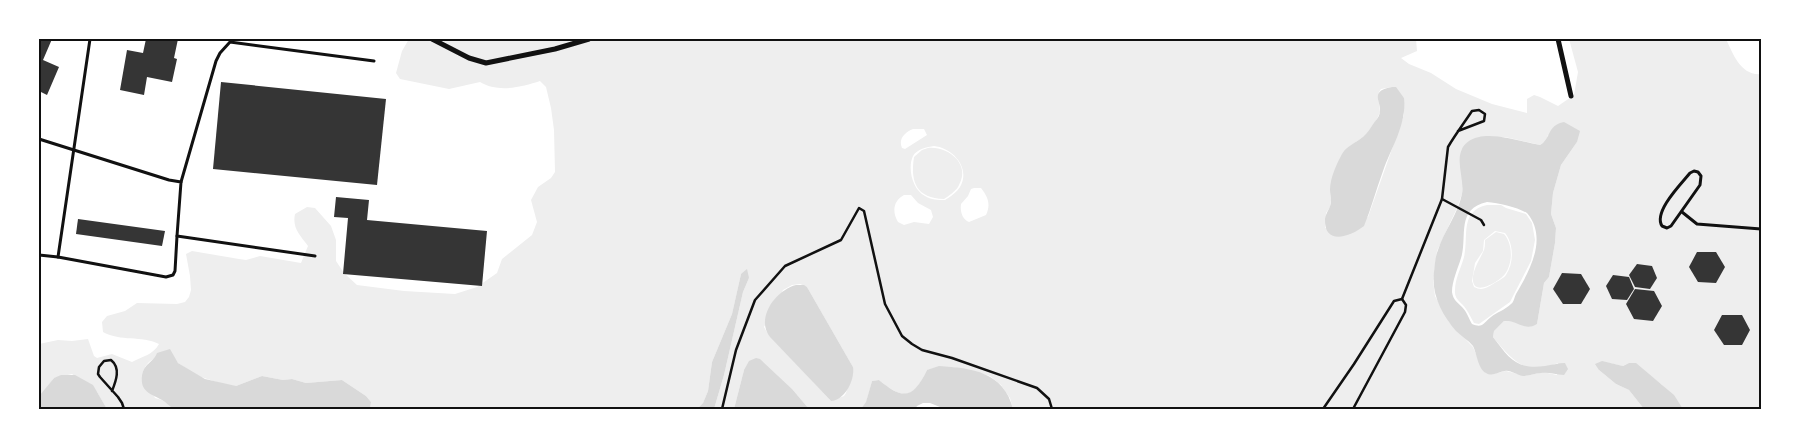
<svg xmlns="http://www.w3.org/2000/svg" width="1800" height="448" font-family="'Golos Text',sans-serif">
	<rect width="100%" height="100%" fill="#fff"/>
	<!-- green -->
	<g fill="#eee" fill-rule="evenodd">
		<path d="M409,39h1007l1,12 -16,7 8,6 22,9 25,16 36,15 35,9v-14l7,-4 6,2 18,9 16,-11 4,-23 -9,-33h157c7,15 15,37 35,35v335h-78c-14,-22 -31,-33 -54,-46l-6,3 -14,-3 -10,7 17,14 13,6 15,19h-631l-3,-11 -9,-13 -11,-9 -37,-9 -26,3c-14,30 -24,30 -48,10l-7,1 -6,22 -5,6h-52l-16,-19 -49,-20 -10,39h-20l10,-34 19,-83 6,-14 -8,-4 -9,40 -20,48 -4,29 -5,12 -6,6h-327l1,-7 -5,-6 -24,-16 -36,3 -14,-4 -9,1 -21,-4 -26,10h-7l-31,-10 -20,-13 -5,-7c-16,1 -25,1 -31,18l13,24 7,2 13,9h-68l-10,-17 -25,-18 -18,4 -15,19v-53l19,-4 14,1 16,-2 6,17 3,2 15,-4 20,8c11,-6 21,-7 27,-18 -18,-9 -38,-2 -56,-12l-1,-10 5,-6 18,-5 12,-8 40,1 8,-2 4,-5 2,-7 -1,-14 -4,-22 6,-3 47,8 7,1 14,-4 41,7 7,-17c-8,-11 -16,-18 -13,-32l12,-7 8,1 16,18 5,14v21l8,12 13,12 47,6 51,3 22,-7 20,-14 5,-14 30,-24 5,-13 -6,-22 7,-13 13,-9 4,-6 -1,-42 -3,-22 -5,-21 -6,-6c-18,6 -42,12 -60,1l-31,7 -49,-10 -4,-6 6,-22zM1392,87l12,11v17l-36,102 -43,11 1,-15 4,-6 1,-7 -1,-8 6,-24 11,-20 19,-13 11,-16 3,-7 -2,-16 1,-4 2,-3zM913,129h11l3,6 -22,14 -3,-1c-4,-9 3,-16 11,-19zM1548,135l29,7 -16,23 -8,28 -2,21 5,14 -1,15 -6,34 -5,6 -1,6 -6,35 -13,2 -7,-4 -13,-1 -10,10 -1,6c19,23 32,40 65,26l-1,12 -14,-3 -17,4 -20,-5 -14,3 -6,-1 -4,-5 -9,-21 -24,-25 -14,-26 -2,-15 4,-30 20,-43 5,-14 1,-14 -3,-23 1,-7 17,-12 14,-1h13l35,8 6,-4zM934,146c19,2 37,22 26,41 -3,5 -10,10 -15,13 -7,0 -14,0 -20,-4 -12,-6 -18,-27 -12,-40 4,-7 14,-9 21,-10zM974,188h7c7,9 10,16 5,27l-17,7c-7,-3 -9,-11 -8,-18l7,-8 3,-7zM904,195h7l7,8 13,7 2,7 -4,7 -15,-2 -10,3 -6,-3c-6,-10 -5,-21 6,-27zM800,284l7,3 46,80v5l-7,21 -2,3 -13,5 -63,-67 -4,-7 19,-37 9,-5z"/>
		<path d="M928,148c20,-2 43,16 31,37 -2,5 -10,11 -15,14 -27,-1 -34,-16 -30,-42l8,-7z"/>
		<path d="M1487,205h14l5,3 20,6 6,9 3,17 -4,21 -21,41 -31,22 -5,-1c-3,-5 -5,-10 -8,-14 -4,-7 -12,-9 -11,-19 0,-11 6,-22 9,-33 5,-20 -5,-46 23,-52zM1495,231l10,2c9,11 9,30 1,42 -3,4 -9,6 -13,9 -7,4 -11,7 -19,3l-2,-6 3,-18 8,-12 1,-11z"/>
		<path d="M1496,232l8,2c9,10 9,29 1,40 -4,6 -30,23 -32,7 -1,-10 6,-20 10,-29 2,-3 2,-8 2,-12z"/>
	</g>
	<!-- water -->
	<g fill="#d9d9d9" fill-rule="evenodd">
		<path d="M1392,87h4l8,11c3,26 -13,50 -21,73 -7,19 -12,38 -19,55 -14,11 -40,20 -39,-7 1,-7 6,-11 6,-18 0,-4 -1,-7 -1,-11 0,-12 7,-27 12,-36 6,-10 17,-12 24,-20 4,-4 7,-11 11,-15 11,-14 -13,-27 15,-32z"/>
		<path d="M1564,122l16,9 -3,11 -16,23 -8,28 -2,21 5,14 -1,15 -6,34 -5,6 -1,6 -6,35c-13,8 -18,-4 -33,-3l-10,10 -1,6c16,21 23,33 52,29 7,-1 13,-3 20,-3l3,6 -4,6c-8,0 -15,-3 -23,-2 -6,0 -12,3 -18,3 -7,-1 -12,-6 -18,-5 -7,1 -13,6 -19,2 -8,-4 -9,-19 -13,-27 -5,-6 -12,-10 -17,-15 -14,-16 -25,-37 -22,-59 1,-7 1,-15 4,-22 6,-19 20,-36 24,-56 3,-17 -11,-41 7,-53 18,-12 52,1 71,4 12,-7 6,-19 24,-23zM1487,202c12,1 30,5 40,11 21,25 3,57 -11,81 -2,4 -2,8 -5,10 -6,6 -14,8 -20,13 -7,5 -8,12 -19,7 -3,-5 -5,-12 -10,-17 -4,-4 -9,-7 -10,-15 0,-11 6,-24 9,-34 7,-20 -6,-49 26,-56z"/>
		<path d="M747,269l2,9 -6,14 -19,83 -10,34h-17l6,-6 5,-12 4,-29 20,-48 9,-40z"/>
		<path d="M796,285h8l3,2 46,80c2,13 -8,33 -22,34l-61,-64c-15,-19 6,-47 26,-52z"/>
		<path d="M170,349l8,14 27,16 31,7 26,-10 21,4 9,-1 14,4 36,-3 24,16 5,6 -1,7h-155l-8,-2c-8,3 -23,4 -32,2 -4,-1 -8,-6 -13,-9 -11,-6 -22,-8 -20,-24 1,-12 12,-14 15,-23z"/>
		<path d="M756,358l4,1 33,31 16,19h-75l10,-39 5,-9z"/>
		<path d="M1602,361l21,5 6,-3h7l38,32 9,14h-39l-15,-19 -13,-6 -17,-14 -4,-6z"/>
		<path d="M939,366c33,2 65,6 74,43h-68l-15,-6h-7l-6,3 -2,3h-54l5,-7 6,-21 7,-1c24,20 34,19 48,-10z"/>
		<path d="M61,375h14l18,10 14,24h-68l1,-14 14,-17z"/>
	</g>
	<!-- building -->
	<g fill="#353535">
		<path d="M39,39h13l-9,21 16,7 -12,28 -8,-4z"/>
		<path d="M146,39h32l-4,19 3,1 -5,23 -25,-5 -3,18 -24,-5 7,-40 16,3z"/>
		<path d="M221,82l165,17 -9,86 -164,-16z"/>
		<path d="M336,197l33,3 -2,20 120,11 -5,55 -139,-12 5,-56 -14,-1z"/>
		<path d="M78,219l87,12 -3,15 -86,-12z"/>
		<path d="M1697,252h19l9,15 -9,16 -18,-1 -9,-15z"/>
		<path d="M1637,264l15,2 5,12 -7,11 -15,-2 -6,-12z"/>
		<path d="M1562,273l19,1 9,15 -9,15h-18l-10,-15z"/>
		<path d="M1613,275l16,2 5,12 -7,11 -15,-1 -6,-13z"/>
		<path d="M1635,289l19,2 8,15 -9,15 -19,-2 -8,-15z"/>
		<path d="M1722,315h20l8,15 -8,15h-18l-10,-15z"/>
	</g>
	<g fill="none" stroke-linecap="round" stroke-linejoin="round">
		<!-- path -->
		<g stroke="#111" stroke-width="2.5">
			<path d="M1442,199l39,21 3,5"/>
			<path d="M1402,299l40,-100 6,-52c7,-12 16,-24 24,-36l7,-1 6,4 -1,7 -26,10"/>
			<path d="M112,391c4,-10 9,-23 -1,-31l-7,1 -5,6 -1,7 2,3 18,20 4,6 2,6"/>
			<path d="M722,409l14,-59 19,-50 30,-34 56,-26 18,-32 5,3 21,93 17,32 10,8 10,6 30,8 85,30 12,11 3,10"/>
			<path d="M1323,409l31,-45 40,-63 8,-2 4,6 -1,7 -52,97"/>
		</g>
		<!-- service -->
		<g stroke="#111" stroke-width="3">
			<path d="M39,139l130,41 12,2 -4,54 138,20"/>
			<path d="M1694,171l4,1 3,4 -1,9 -29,41 -4,2 -5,-2c-9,-14 19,-42 28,-53z"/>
			<path d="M181,182l35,-121 4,-8 10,-11 144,19"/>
			<path d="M1682,212l15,12 64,5"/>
			<path d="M39,255l19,2 108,20 7,-2 2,-4 2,-35"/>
			<path d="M58,257l32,-218"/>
		</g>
		<!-- minor -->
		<g stroke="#111" stroke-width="5">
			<path d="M432,39l37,19 17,5 69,-14 34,-10"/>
			<path d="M1558,39l13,57"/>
		</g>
	</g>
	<!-- border -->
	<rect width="1800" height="448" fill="none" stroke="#ffffff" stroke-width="80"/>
	<rect x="40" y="40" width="1720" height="368" fill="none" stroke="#111" stroke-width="2"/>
</svg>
